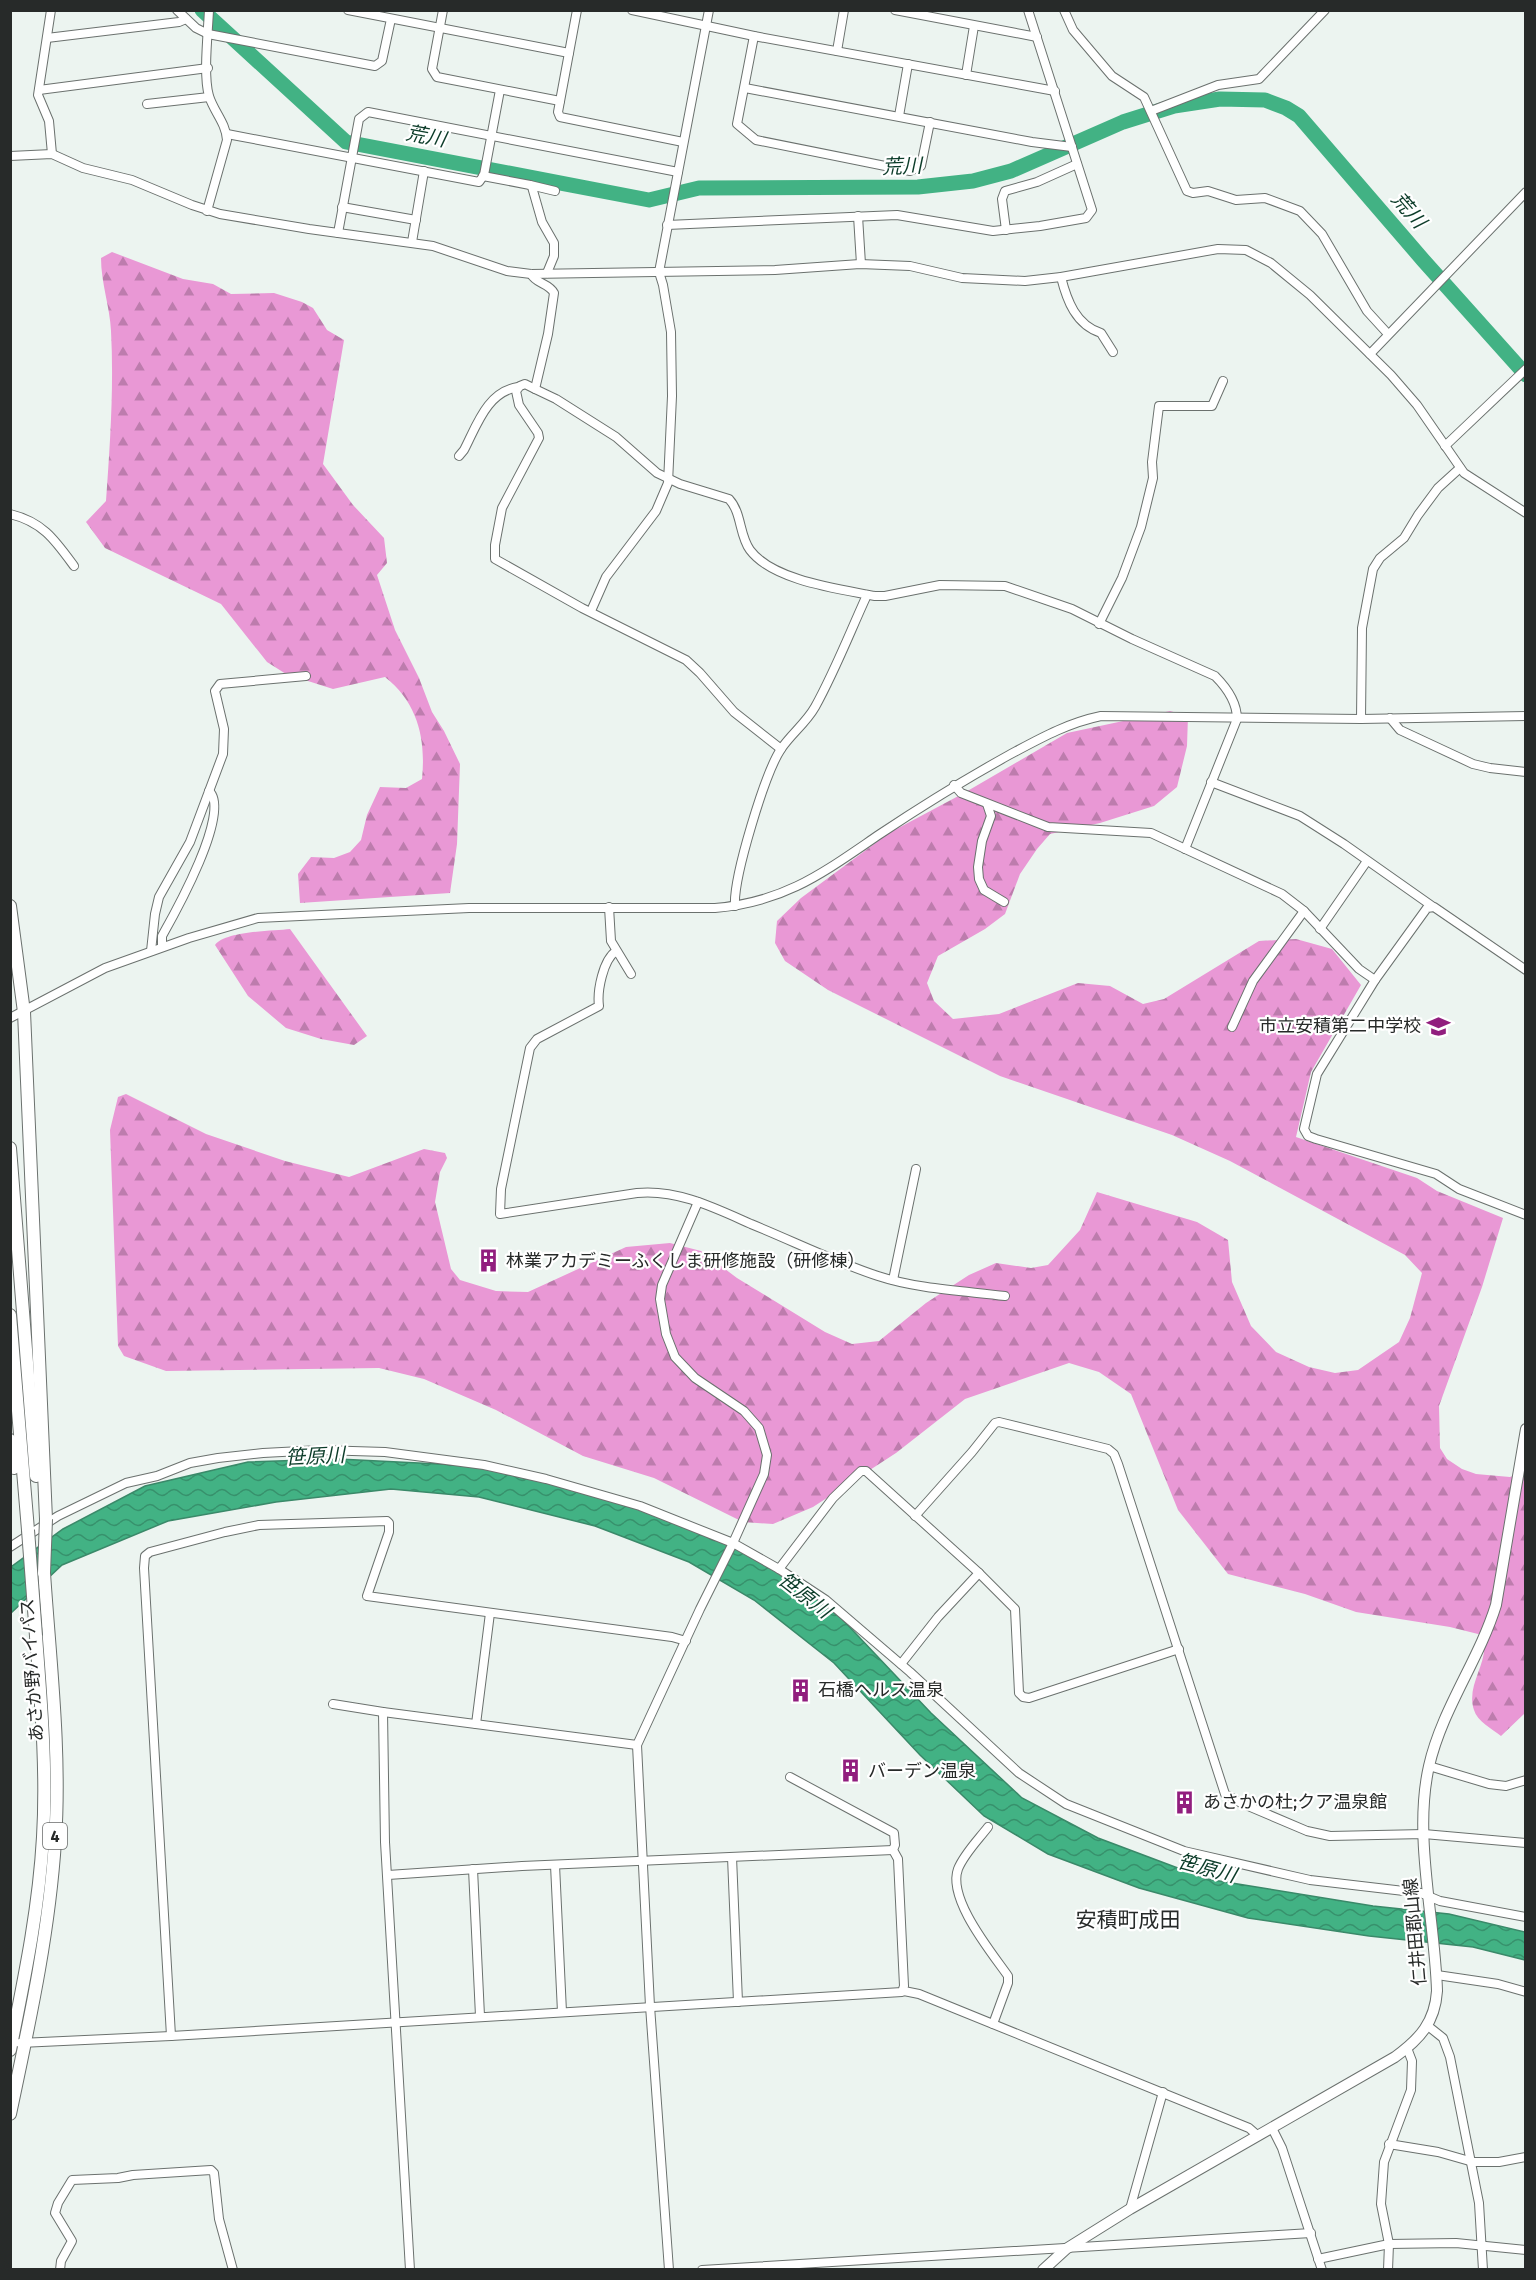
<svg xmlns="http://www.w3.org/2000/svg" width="1536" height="2280" font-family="'Fira Sans','Noto Sans JP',sans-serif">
	<defs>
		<pattern id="forest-firs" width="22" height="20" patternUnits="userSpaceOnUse" patternTransform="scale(1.5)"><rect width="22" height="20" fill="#e998d5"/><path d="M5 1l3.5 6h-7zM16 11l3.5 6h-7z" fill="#bd7cad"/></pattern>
		<pattern id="water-waves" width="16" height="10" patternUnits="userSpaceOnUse" patternTransform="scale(1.5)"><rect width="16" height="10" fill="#42b284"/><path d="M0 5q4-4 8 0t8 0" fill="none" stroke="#37916c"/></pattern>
	</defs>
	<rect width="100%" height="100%" fill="#ecf4f0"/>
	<!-- forest -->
	<g fill="url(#forest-firs)">
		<path d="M112,252l71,27 30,5 18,10 43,-1 28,9 11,6 14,22 17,10 -21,124 30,41 31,33 3,25 -10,12 18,55 24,48 13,34 12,19 16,33 -3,80 -7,49 -150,10 -2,-29 13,-17 23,1 16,-6 11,-12 6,-25 13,-28 26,1 16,-9c4,-40 -4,-76 -37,-102l-52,12 -47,-15 -19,-12 -46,-58 -116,-56 -19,-26 20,-21c4,-56 8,-113 5,-170 -1,-24 -10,-48 -10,-73z"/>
		<path d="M1170,711l18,5 -1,30 -10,41 -23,19 -54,17 -50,11 -13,15 -17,25 -15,40 -20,15 -47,27 -11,27 7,18 19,18 46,-5 79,-31 32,3 33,18 21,-5 95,-58 37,-2 36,10 29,36 -50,87 -15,65 121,41 20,13 66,27 -21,69 -43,119 1,42 7,11 15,10 14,5 34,3 15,-6v242l-24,23c-9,-7 -24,-15 -27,-26 -9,-27 18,-49 8,-75l-32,-8 -94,-15 -51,-18 -77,-20 -50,-64 -47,-116 -32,-22 -30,-9 -104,36 -69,54 -83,54 -40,17 -30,-2 -89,-44 -71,-22 -87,-46 -72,-31 -45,-11 -213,3 -42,-15 -6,-10 -8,-216 8,-33 8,-3 80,40 79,27 64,16 75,-28 21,4 2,5 -7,14 -5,30 16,67 9,11 36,11 32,1 98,-45 44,-4 31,8 36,27 88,54 27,12 27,-3 47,-38 43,-28 27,-12 35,5 17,-3 32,-35 17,-38 100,30 31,18 4,42 19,44 25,26 33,15 26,6 23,-3 41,-28 11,-24 12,-45 -17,-18 -175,-94 -58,-26 -172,-59 -172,-86 -43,-29 -10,-18 2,-22 24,-23 88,-65 75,-40 103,-60z"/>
		<path d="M290,929l77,107 -13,9 -33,-6 -35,-11 -38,-32 -33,-51c10,-14 58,-14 75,-16z"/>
	</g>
	<!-- water -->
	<path fill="url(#water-waves)" stroke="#3a8969" stroke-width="1.5" d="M338,1459l141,7 99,22 123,39 76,43 65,49 89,94 91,85 76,40 109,41 166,27 76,8 76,18v28l-52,-13 -104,-11 -121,-18 -109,-30 -91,-34 -64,-38 -64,-61 -86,-92 -80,-63 -65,-38 -94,-36 -116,-29 -88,-8 -115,13 -108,19 -106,44 -51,48v-46l52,-38 82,-43 103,-24z"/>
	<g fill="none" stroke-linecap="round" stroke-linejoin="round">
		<!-- river -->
		<path stroke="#42b284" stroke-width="15" d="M202,10l144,132 303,58 50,-12 219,-1 55,-6 38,-10 112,-49 51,-16 46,-7 45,1 21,8 13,8 124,144 103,115"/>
		<defs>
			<g id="minor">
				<path d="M51,10l-13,85 11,26 3,33"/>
				<path d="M177,10l19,18 12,6 167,32 7,-5 9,-42"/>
				<path d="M348,10l221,43"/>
				<path d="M443,10l-11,59 5,8 123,24"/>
				<path d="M577,10l-19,102 2,5 123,25"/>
				<path d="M632,10l122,26 301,55"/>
				<path d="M895,10l142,27"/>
				<path d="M1064,10l9,20 39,46 32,21 43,94 6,2 15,-2 28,9 29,-2 35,13 22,23 45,77 21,23"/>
				<path d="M754,36l-17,88 19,16 154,31 11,-5 9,-44"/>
				<path d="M47,38l132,-16 7,-3"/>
				<path d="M837,51l7,-41"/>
				<path d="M966,75l8,-49"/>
				<path d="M745,88l287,54 40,5"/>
				<path d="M39,90l169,-22"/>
				<path d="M147,104l62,-7"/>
				<path d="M1151,111l67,-26 41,-6 66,-69"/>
				<path d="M899,116l9,-52"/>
				<path d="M227,134l252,48 5,-7 16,-85"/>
				<path d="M10,156l42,-2 31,14 49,12 60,25 28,9 89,15 124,17 74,25 24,3 244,-4 85,-6 50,2 52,12 63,3 36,-4 157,-28 28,1 25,13 39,32 81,80 26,30 47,68 62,40"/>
				<path d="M483,176l47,9 2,2 10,35 12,21v13l-7,17"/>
				<path d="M530,185l25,6"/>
				<path d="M342,207l74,13"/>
				<path d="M207,211l20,-71c-1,-17 -13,-28 -18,-44 -6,-20 -1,-63 0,-86"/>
				<path d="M858,216l3,48"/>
				<path d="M667,225l230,-10 96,16 47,-5 46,-8 6,-8 -64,-200"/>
				<path d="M1006,230l-4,-31 3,-8 32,-9 40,-18"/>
				<path d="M338,233l21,-114 9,-7 310,60"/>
				<path d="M412,242l12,-71"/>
				<path d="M531,274c5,10 18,9 23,19l-6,41 -13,55 21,10 60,38 41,36 23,11 49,15c13,14 10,36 21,51 23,31 90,39 125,46h10l55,-11 65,1 67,23 60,30 83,37c11,11 22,27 22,43l-52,130"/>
				<path d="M1061,277c6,24 15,48 40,56l12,19"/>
				<path d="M1370,354l156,-162"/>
				<path d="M535,389l-10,-5 -5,2 -4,5 3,14 19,28 1,5 -37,70 -7,37v14l87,49 104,52 14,13 34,39 47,37"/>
				<path d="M1445,446l81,-77"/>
				<path d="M459,456l5,-6c13,-25 23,-58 54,-63"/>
				<path d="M10,514c33,8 45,26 64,52"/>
				<path d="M591,611l15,-34 50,-66 12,-28 4,-87 -1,-64 -8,-47 -4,-13 50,-262"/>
				<path d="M1099,624l23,-46 19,-51 12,-49 -1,-16 7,-56h53l11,-25"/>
				<path d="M1390,718l10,12 73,34 17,4 36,4"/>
				<path d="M1361,719l1,-91 11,-59 7,-11 24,-20 14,-23 20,-27 22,-20"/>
				<path d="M1211,782l89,34 44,28 88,62"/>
				<path d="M954,785l7,8 87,34 103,6 131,61 22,17 55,58 16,11"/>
				<path d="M987,804l4,12 -9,25 -4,26 1,12 5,11 20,12"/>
				<path d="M735,906c-2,-28 30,-133 46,-157 10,-15 25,-26 34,-42 20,-36 35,-75 52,-112"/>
				<path d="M609,907l2,34 20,33"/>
				<path d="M1320,929l47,-68"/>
				<path d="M162,947v-11c13,-23 70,-125 47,-145"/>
				<path d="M151,951l4,-37 4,-17 31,-55 33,-88 1,-25 -9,-38 5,-7 86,-8"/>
				<path d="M616,951c-13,9 -19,40 -17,55l-62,33 -7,9 -29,141 -1,25 137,-21c40,-4 78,15 114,31 42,17 84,38 127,52 39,13 87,15 127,20"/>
				<path d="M1526,970l-92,-63 -7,1 -52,72 -58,94 -13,55 4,7 8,3 120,35 23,15 67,26"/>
				<path d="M10,1018l95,-50 84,-30 69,-20 211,-10h246c71,-6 109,-36 165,-74 42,-28 84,-54 129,-79 30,-16 58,-32 92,-39l260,3 165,-3"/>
				<path d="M1232,1027l21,-46 51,-70"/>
				<path d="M893,1280l23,-111"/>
				<path d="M915,1516l57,-64 23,-29 4,-1 109,27 6,5 4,10 107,330 16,9 66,28 23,5 94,-2 102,9"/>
				<path d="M10,1547l48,-31 68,-33 31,-7 33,-13 28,-5 45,-5 57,-3 65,2 99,13 62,14 94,27 93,37 46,26 47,31 84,72 109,101 47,31 118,47 126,29 111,13 19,8 86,16"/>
				<path d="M779,1569l54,-71 28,-27h5l113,102 36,36 4,84 4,4 6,1 150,-49"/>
				<path d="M901,1664l37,-47 41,-44"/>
				<path d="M333,1704l50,8 254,33"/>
				<path d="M383,1712l2,130 25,428"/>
				<path d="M476,1724l14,-111"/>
				<path d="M1429,1766l60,18 17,2 20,-6"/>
				<path d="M988,1827c-10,13 -24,27 -30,42 -11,30 34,84 50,107v7l-15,41"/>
				<path d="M732,1857l6,145"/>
				<path d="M555,1865l7,147"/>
				<path d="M473,1869l7,147"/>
				<path d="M388,1875l134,-9 371,-16"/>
				<path d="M1437,1975l61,9 28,8"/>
				<path d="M904,1991l15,3 330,134 8,7"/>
				<path d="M1428,2026l15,12 7,19 29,146 4,67"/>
				<path d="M171,2036l-27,-468 1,-12 5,-4 75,-20 34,-7 128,-4 2,2v9l-22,64 305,41 14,4"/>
				<path d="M20,2043l151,-7 731,-44 2,-6 -6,-127 -5,-9 2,-5 -1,-12 -104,-56"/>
				<path d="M1272,2128l10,20 40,122"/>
				<path d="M1389,2144l49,8 35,10h26l27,-5"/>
				<path d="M1130,2209l33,-117"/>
				<path d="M1318,2259l71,-15 67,-1 70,7"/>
				<path d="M60,2270l1,-9 11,-20 -17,-28 3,-10 14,-23 46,-2 15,-3 78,-5 3,3 5,46 14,51"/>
				<path d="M669,2270l-19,-264 -13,-261 63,-136 33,-66 31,-69 3,-19 -8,-27 -15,-17 -49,-33 -20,-21 -9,-23 -6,-35 2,-14 36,-83"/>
				<path d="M702,2270l609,-37"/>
				<path d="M1388,2270l1,-26 -8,-40 3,-42 27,-72 1,-29 -5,-13"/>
			</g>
			<path id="major" d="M1043,2270l23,-21 64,-40 265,-152c25,-18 40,-35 42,-66 -2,-72 -24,-155 -8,-225 13,-57 50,-106 67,-161l30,-176"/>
			<g id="highway">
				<path d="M10,906l14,106 22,507"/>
				<path d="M10,1148l26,328"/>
				<path d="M10,1315l18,215"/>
				<path d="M10,1440l4,28"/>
				<path d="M10,2050c14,-70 29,-141 33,-213 4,-67 -2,-134 -7,-201"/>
				<path d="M10,2114c19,-90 39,-180 45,-273 6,-89 -5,-179 -11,-268"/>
			</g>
		</defs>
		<!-- minor casing -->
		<use href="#minor" stroke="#6b716e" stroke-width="10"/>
		<!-- major casing -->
		<use href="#major" stroke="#6b716e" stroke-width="12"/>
		<!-- highway casing -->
		<use href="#highway" stroke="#6b716e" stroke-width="14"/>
		<!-- minor -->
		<use href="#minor" stroke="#fff" stroke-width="8"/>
		<!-- major -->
		<use href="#major" stroke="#fff" stroke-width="10"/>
		<!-- highway -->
		<use href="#highway" stroke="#fff" stroke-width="12"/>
		<defs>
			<g id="highway-bridge">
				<path d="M28,1530l8,106"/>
				<path d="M44,1573l2,-54"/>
			</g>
		</defs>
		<!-- highway-bridge casing -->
		<use href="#highway-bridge" stroke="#6b716e" stroke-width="14" stroke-linecap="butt"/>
		<!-- highway-bridge -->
		<use href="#highway-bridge" stroke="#fff" stroke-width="12"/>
	</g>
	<!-- icons -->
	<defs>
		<symbol id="school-bare" viewBox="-9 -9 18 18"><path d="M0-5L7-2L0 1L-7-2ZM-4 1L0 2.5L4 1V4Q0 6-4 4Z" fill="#911e7e" stroke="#fff" stroke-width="2.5" paint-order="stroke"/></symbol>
		<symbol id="building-bare" viewBox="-9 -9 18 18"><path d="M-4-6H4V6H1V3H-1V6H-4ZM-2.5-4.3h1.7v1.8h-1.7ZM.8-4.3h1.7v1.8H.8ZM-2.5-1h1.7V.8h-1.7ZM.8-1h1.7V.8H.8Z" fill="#911e7e" stroke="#fff" stroke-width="2.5" paint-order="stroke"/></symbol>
	</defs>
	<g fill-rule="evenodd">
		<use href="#school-bare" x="1422" y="1010" width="33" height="33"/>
		<use href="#building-bare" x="472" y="1244" width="33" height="33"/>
		<use href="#building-bare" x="784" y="1674" width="33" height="33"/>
		<use href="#building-bare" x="834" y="1754" width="33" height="33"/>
		<use href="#building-bare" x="1168" y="1786" width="33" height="33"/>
	</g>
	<g text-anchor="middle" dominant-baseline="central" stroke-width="4.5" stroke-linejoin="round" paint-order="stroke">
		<!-- shield labels -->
		<rect fill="#fff" stroke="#686a69" stroke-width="1.5" x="43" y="1823" width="24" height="26" rx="4.5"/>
		<g font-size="16" font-weight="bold" fill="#272a29">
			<text x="55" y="1836">4</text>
		</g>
		<!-- poi labels -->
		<g font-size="18" fill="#272a29" stroke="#fff" text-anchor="start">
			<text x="1421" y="1026" text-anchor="end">市立安積第二中学校</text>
			<text x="506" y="1261">林業アカデミーふくしま研修施設（研修棟）</text>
			<text x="818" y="1690">石橋ヘルス温泉</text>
			<text x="868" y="1771">バーデン温泉</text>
			<text x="1203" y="1802">あさかの杜;クア温泉館</text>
		</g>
		<!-- street labels -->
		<g font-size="18" fill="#272a29" stroke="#fff">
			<text transform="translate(32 1670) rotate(-94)">あさか野バイパス</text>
			<text transform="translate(1415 1932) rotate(-95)">仁井田郡山線</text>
		</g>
		<!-- water labels -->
		<g font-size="20" font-style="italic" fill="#0c3c29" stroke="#fff">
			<text transform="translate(426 136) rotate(11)">荒川</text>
			<text transform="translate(902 166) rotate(-2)">荒川</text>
			<text transform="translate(1409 210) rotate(49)">荒川</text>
			<text transform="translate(315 1456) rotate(-3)">笹原川</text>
			<text transform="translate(805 1595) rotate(38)">笹原川</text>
			<text transform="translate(1207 1868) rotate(15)">笹原川</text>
		</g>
		<!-- quarter labels -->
		<g font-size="21" fill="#272a29" stroke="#fff">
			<text x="1128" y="1920">安積町成田</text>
		</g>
	</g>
	<!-- border -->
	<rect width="1536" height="2280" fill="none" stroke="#272a29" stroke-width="24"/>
</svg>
